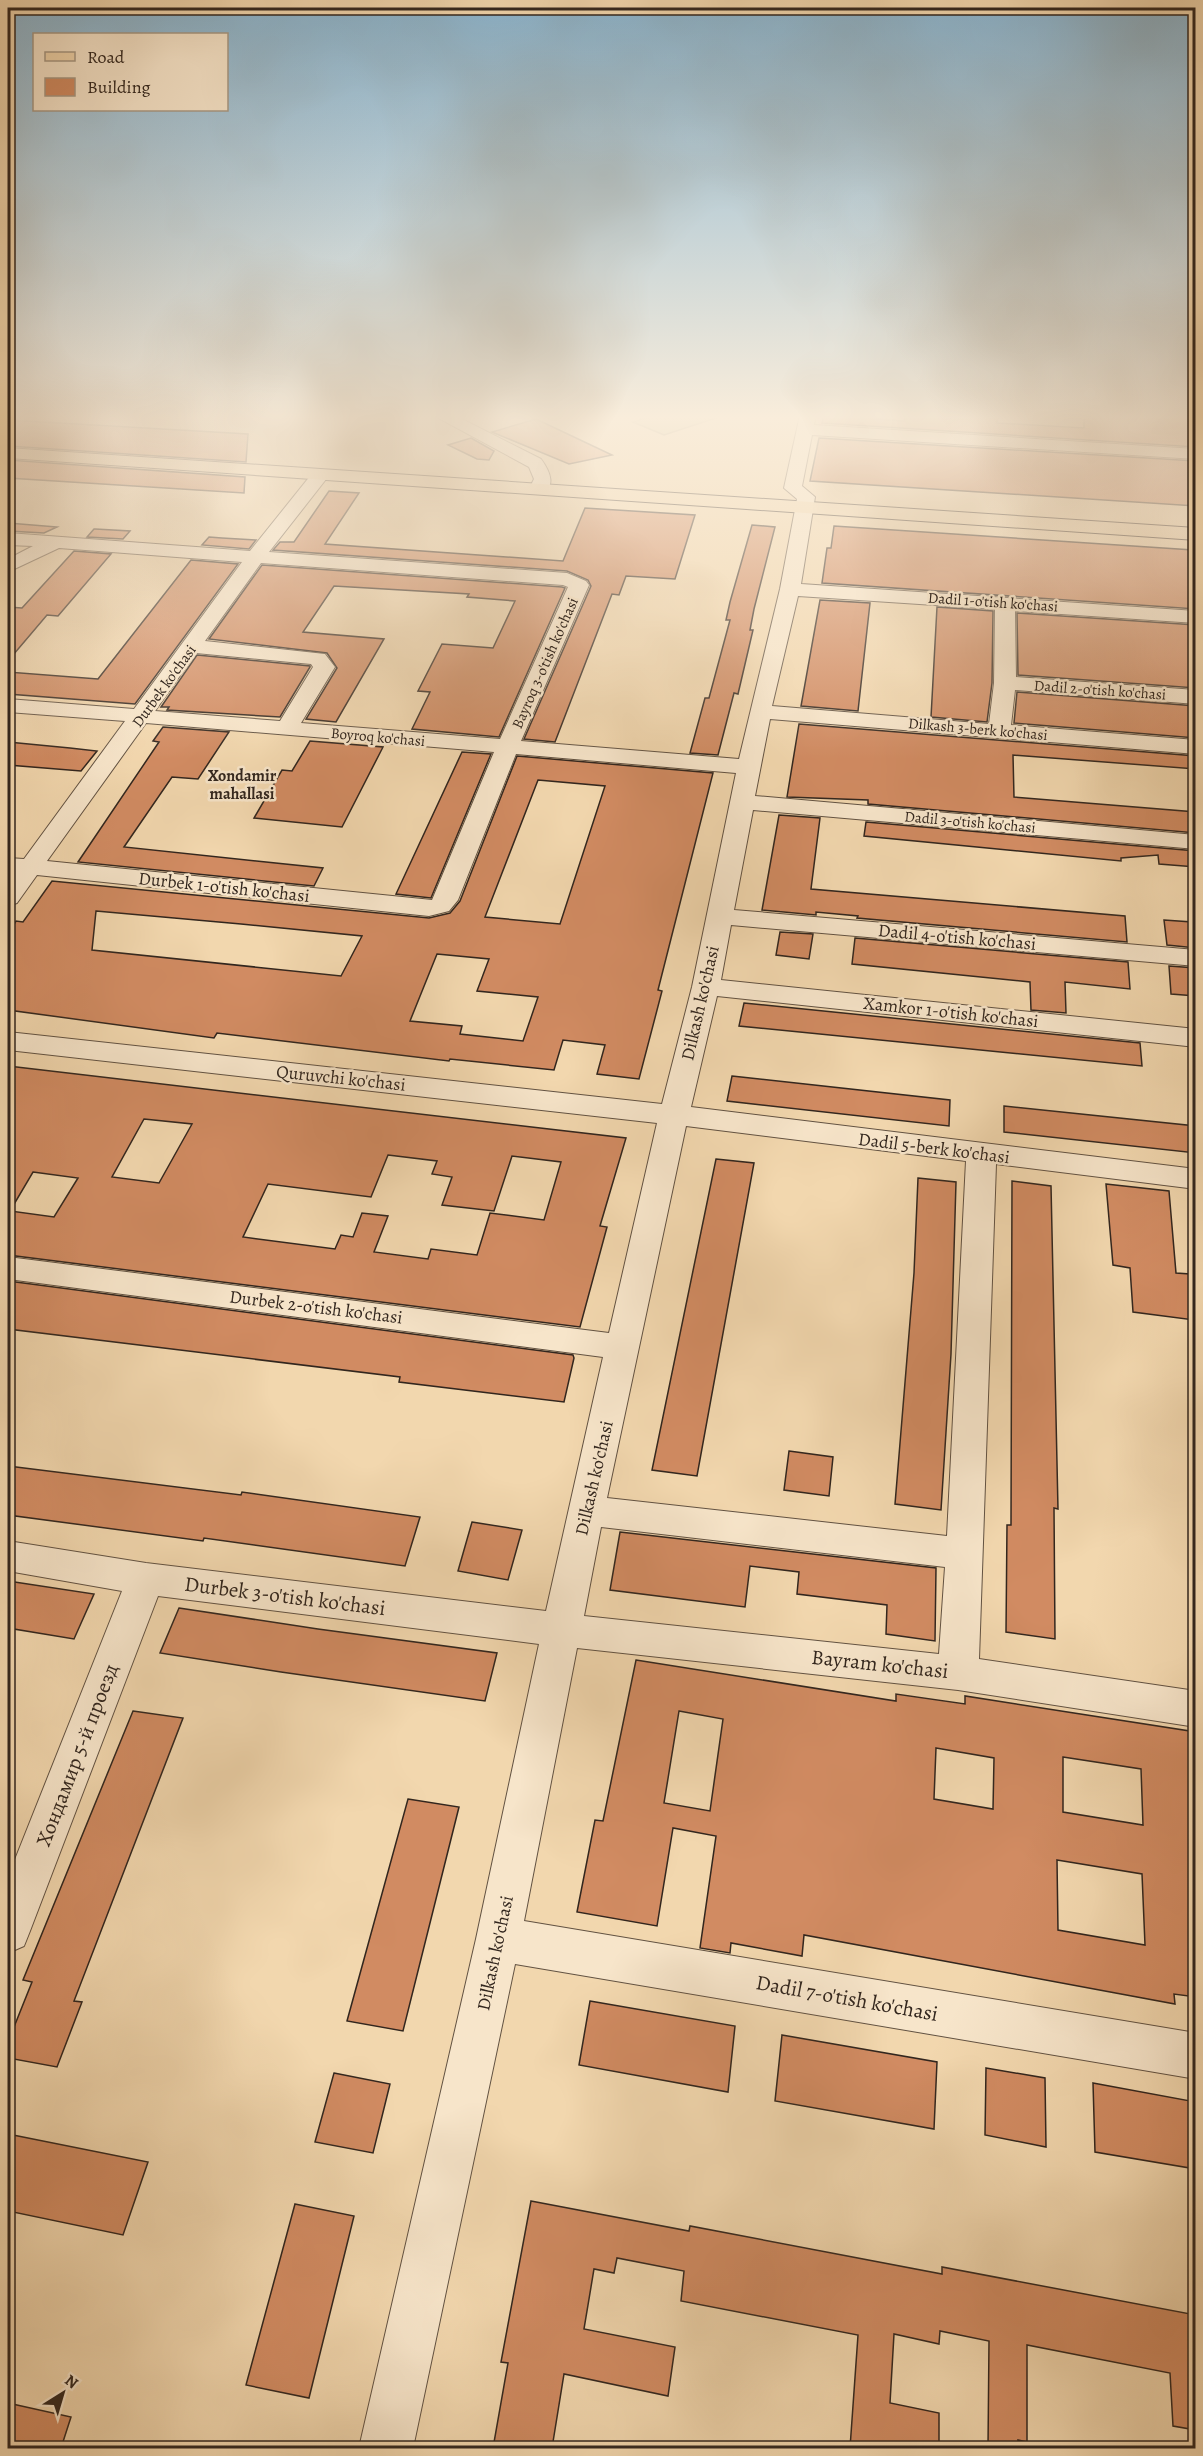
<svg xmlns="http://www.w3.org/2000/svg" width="1203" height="2456" font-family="Alegreya,serif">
	<rect width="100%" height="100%" fill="#f2d7ae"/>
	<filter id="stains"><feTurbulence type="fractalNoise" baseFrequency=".00333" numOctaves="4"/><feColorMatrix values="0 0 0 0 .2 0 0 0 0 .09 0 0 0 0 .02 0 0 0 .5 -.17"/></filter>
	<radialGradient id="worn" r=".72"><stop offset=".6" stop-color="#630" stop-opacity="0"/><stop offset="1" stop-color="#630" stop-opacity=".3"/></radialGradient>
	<!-- green -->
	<path fill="#b9be8b" stroke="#767254" stroke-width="1.5" d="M655,415h70l-61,20 -31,-13z"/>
	<!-- building -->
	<g fill="#d18b62" stroke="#32261e" stroke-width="1.5" fill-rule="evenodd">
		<path d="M824,415l80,6v-6h94l-1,8 87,5v-13h112v32l-374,-24z"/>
		<path d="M536,419l76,36 -43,9 -77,-32z"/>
		<path d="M8,420l240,14 -2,28 -238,-16z"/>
		<path d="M471,438l23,13 -5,9 -12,-1 -29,-14z"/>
		<path d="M819,438l377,23v45l-386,-25z"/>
		<path d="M8,460l237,17 -1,16 -236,-15z"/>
		<path d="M329,491l30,2 -34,51 238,17 22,-53 110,7 -20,64 -49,-3 -7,19 -7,-1 -57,148 -31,-3 67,-153 -3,-6 -21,-9 -294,-21 7,-8h14z"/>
		<path d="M8,523l49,4 -13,6 -36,-2z"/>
		<path d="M752,525l23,2 -21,82 -4,21h3l-15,64 -4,-1 -16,62 -28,-2 15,-55h4l21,-78h-4l4,-18z"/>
		<path d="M834,526l359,24 3,59 -374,-26 5,-35h4z"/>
		<path d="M94,529h1l35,2 -7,8 -36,-2z"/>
		<path d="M209,537l13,1 34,2 -7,9 -47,-4z"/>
		<path d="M74,551l37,3 -53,62 -11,-1 -39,46v-54l14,1z"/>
		<path d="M191,560l47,4 -103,140 -127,-10v-22l90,7z"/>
		<path d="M262,565l300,22 3,1 -66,149 -87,-8 18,-37 -12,-1 24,-47 51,4 22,-47 -48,-4 2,-3 -135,-8 -31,46 81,7 -48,83 -30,-3 31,-51 -10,-15 -118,-14z"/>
		<path d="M820,600l50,3 -12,108 -57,-5z"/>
		<path d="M937,607l56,4 -1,72 -5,39 -56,-5z"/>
		<path d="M1017,613l179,12v63l-178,-13z"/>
		<path d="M197,655l113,11v1l-30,50 -113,-7 2,-3h-8z"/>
		<path d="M1017,692l179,14v32l-182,-15z"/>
		<path d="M799,724l397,32v13l-183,-14 1,42 182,15v21l-328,-29v-4l-81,-3z"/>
		<path d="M163,727l66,5 -31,47 -26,-2 -48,70 199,21 -9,18 -236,-24 81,-120 -6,-1z"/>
		<path d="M310,741l73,6 -41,80 -88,-9 28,-48 10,1z"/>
		<path d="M8,742l62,6 27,3 -16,20 -73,-6z"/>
		<path d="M462,752l29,2 -60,144 -35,-4z"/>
		<path d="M517,756l196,17 -55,217 4,1 -23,88 -42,-5 8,-29 -42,-5 -9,30 -104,-11 -1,2 -232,-28 -3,5 -206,-28v-76l8,-13 7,1 29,-41 377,37 21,-5 10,-12zM538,780l67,6 -45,138 -75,-7zM96,911l145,13 121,12 -21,40 -249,-26zM437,954l52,5 -12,32 61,6 -15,44 -63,-7 2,-8 -52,-5z"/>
		<path d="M779,815l41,3 -9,71 314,27 2,26 -270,-24 1,-2 -42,-4v3l-54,-5z"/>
		<path d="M866,822l330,29v16l-37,-3 -1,-9 -37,3v3l-257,-25z"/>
		<path d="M1164,920l28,2 4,26 -29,-3z"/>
		<path d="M780,932l33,2 -4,25 -33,-4z"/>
		<path d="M855,938l273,24 2,27 -65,-7 1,31 -35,-3 -1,-28 -178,-18z"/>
		<path d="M1169,966l27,2v28l-25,-2z"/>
		<path d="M744,1003l396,40 2,23 -403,-40z"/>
		<path d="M8,1066l618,72 -26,88 7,1 -27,100 -572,-72zM144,1119l48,5 -33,59 -47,-6zM388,1155l49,6 -5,13 20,3 -10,28 52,6 18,-55 49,6 -17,58 -54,-7 -13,42 -46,-6 -3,10 -54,-7 14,-36 -26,-3 -9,24 -12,-2 -6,14 -92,-12 25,-53 103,13zM33,1172l45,6 -24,39 -44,-6z"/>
		<path d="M732,1076l218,24 -1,26 -222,-25z"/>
		<path d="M1004,1106l192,20v27l-192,-21z"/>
		<path d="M716,1159l38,4 -57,313 -45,-6z"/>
		<path d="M918,1178l38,4 -5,172 -10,156 -46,-6 19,-231z"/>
		<path d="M1012,1181l39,5 7,323 -4,-1 1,131 -49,-7 1,-107h4z"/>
		<path d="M1106,1184l63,7 7,82 14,1 4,46 -61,-8 -3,-44 -17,-3z"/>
		<path d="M8,1281l565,74 1,3 -10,44 -165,-20 1,-5 -392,-48z"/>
		<path d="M789,1451l44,6 -4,39 -45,-6z"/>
		<path d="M8,1466l233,29 1,-3 178,25 -15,49 -201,-28 -1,3 -195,-26z"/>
		<path d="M472,1522l50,8 -14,50 -50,-9z"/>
		<path d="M620,1532l316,36 -1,73 -49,-7 1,-29 -90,-11 2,-22 -49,-6 -5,41 -135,-17z"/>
		<path d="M8,1581l86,13 -20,45 -66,-11z"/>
		<path d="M179,1608l139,21 179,24 -12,48 -204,-29 -121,-19z"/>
		<path d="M636,1660l260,41v-7l69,10v-8l231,36v265l-22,-3 1,10 -371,-69 -2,21 -71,-13 -1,10 -30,-5 16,-112 -43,-8 -16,98 -80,-14 18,-92 8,1zM679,1711l44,8 -13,92 -46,-8zM936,1748l58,10 -1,51 -59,-10zM1063,1757l78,12 2,56 -80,-13zM1057,1860l85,14 3,71 -87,-15z"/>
		<path d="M133,1711l50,7 -109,283 8,1 -25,65 -49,-9v-16l24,-60 -9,-2z"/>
		<path d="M408,1799l51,8 -56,224 -56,-10z"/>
		<path d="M590,2001l145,25 -7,66 -149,-27z"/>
		<path d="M782,2035l155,27 -3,67 -159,-28z"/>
		<path d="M986,2068l59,10 1,69 -61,-12z"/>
		<path d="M334,2073l56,11 -17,69 -58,-11z"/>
		<path d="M1093,2083l103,19v67l-101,-17z"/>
		<path d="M8,2134l140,28 -25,73 -115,-24z"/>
		<path d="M531,2201l158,30 1,-5 252,48v-7l254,48v115l-23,-4 -3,-53 -143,-28v97l-9,-2v8h-30l1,-107 -49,-10 -1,13 -45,-10 -4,69 49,10v35h-89l8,-113 -177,-34 3,-30 -67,-13 -3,15 -20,-4 -10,60 91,18 -7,49 -104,-22 -12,74h-59l15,-85 -7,-1z"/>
		<path d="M295,2204l59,12 -45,182 -63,-13z"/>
		<path d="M8,2403l63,14 -10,31h-53z"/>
	</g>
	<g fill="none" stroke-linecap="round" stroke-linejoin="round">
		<defs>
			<g id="minor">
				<path d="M433,415h21l87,44c9,12 17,30 -3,35l-6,-1 -3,-4 5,-10 -5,-12z"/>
				<path d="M800,415h16l-2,10 382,24v10l-384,-24 -10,51 13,11 -14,87 395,27v12l-181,-12 1,66 180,13v14l-181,-14 -4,35 185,15v14l-426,-35 -15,77 441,39v14l-443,-39 -19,100 462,40v16l-465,-41 -10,55 475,49v18l-479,-51 -26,111 505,62v20l-200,-25 -17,495 217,32v36l-238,-37 -381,-42 -53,273 672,112v46l-681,-115 -102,484h-54l117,-509 63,-295 -381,-48 -128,335 -6,15 -16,7v-76l114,-286 -114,-20v-30l138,22 400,48 57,-254 -595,-78v-22l601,76 48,-210 -649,-73v-18l654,72 30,-117 44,-214 -220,-19 -58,146 -9,11 -20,5 -392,-41 -20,28 -9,3v-25l5,-8 -5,-1v-14l16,1 101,-138 -117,-9v-13l126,10 108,-147 -183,-14 -51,24v-13l25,-13 -25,-1v-12l242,18 65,-81h12l3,4 -3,4 -58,74 298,21 19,8 3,4 -68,156 218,18 41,-170 17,-90 -13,-11zM261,563l302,22 5,2 -68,152 -199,-16 34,-56 -10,-13 -120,-13zM798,596l197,13 -1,74 -5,41 -217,-18zM196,653l115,11 2,3 -33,54 -125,-10zM146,723l348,29 -62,148 -385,-39zM686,1126l280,35 -19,375 -340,-38zM601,1527l344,40 -6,87 -355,-38z"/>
			</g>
			<path id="major" d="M8,448l1188,80v12l-1188,-82z"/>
		</defs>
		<!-- minor casing -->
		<use href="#minor" stroke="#625242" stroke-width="2"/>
		<!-- major casing -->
		<use href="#major" stroke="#32261e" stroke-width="2"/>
		<!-- minor -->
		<use href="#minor" fill="#f7e5ca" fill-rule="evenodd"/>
		<!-- major -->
		<use href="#major" fill="#f2d7ae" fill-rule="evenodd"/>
	</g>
	<!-- sky -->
	<linearGradient id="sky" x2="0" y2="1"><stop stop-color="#8ab6d2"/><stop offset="0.55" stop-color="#f9eddb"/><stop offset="1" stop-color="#f9eddb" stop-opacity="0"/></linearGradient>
	<rect width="1203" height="759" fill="url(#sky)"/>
	<g text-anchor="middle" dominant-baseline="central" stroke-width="5" stroke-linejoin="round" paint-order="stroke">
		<!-- far-street labels -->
		<g font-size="15" fill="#32261e" stroke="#f7e5ca">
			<text transform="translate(993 602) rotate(4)">Dadil 1-o'tish ko'chasi</text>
			<text transform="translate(545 663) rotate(-66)">Bayroq 3-o'tish ko'chasi</text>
			<text transform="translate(164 686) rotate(-54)">Durbek ko'chasi</text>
			<text transform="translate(1100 690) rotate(4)">Dadil 2-o'tish ko'chasi</text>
			<text transform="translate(978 729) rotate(5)">Dilkash 3-berk ko'chasi</text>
			<text transform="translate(378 737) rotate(5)">Boyroq ko'chasi</text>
			<text transform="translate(970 822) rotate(5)">Dadil 3-o'tish ko'chasi</text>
		</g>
		<!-- far-neighbourhood labels -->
		<g font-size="16" font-weight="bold" fill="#32261e" stroke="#f7e5ca">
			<text x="242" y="776">Xondamir<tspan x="242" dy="18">mahallasi</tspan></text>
		</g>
		<!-- street labels -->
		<g font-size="18" fill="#32261e" stroke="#f7e5ca">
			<text transform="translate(224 887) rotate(6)">Durbek 1-o'tish ko'chasi</text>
			<text transform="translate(957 937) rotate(5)">Dadil 4-o'tish ko'chasi</text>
			<text transform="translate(700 1003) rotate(-77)">Dilkash ko'chasi</text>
			<text transform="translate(951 1012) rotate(6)">Xamkor 1-o'tish ko'chasi</text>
			<text transform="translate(341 1078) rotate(6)">Quruvchi ko'chasi</text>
			<text transform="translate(934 1148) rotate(7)">Dadil 5-berk ko'chasi</text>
			<text transform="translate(316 1307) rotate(7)">Durbek 2-o'tish ko'chasi</text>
			<text transform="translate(594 1478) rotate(-77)">Dilkash ko'chasi</text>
			<text transform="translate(495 1953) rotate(-78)">Dilkash ko'chasi</text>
		</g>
		<!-- near-street labels -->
		<g font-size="21" fill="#32261e" stroke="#f7e5ca">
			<text transform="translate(285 1596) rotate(7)">Durbek 3-o'tish ko'chasi</text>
			<text transform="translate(880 1664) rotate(6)">Bayram ko'chasi</text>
			<text transform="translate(77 1755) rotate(-69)">Хондамир 5-й проезд</text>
			<text transform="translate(847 1998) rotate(10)">Dadil 7-o'tish ko'chasi</text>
		</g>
	</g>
	<!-- margin -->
	<rect width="1203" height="2456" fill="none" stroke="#f2d7ae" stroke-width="30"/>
	<rect x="9" y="9" width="1185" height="2438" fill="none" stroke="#32261e" stroke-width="3"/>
	<rect x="15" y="15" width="1173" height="2426" fill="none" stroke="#32261e" stroke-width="1.5"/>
	<!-- legend -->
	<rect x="33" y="33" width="195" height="78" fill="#f7e5ca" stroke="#a89985" stroke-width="1.5"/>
	<rect x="45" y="52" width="30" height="9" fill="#f2d7ae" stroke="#a89985" stroke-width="1.5"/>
	<text x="87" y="63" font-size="18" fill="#32261e">Road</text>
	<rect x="45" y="78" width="30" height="18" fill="#d18b62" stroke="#a89985" stroke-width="1.5"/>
	<text x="87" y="93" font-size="18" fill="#32261e">Building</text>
	<!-- north arrow -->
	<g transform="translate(63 2393) rotate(37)" stroke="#f7e5ca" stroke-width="4.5" paint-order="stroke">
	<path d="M0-4.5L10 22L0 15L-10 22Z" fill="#32261e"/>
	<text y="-9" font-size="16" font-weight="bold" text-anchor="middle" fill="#32261e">N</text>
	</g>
	<rect width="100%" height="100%" filter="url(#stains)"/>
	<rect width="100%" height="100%" fill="url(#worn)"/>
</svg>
